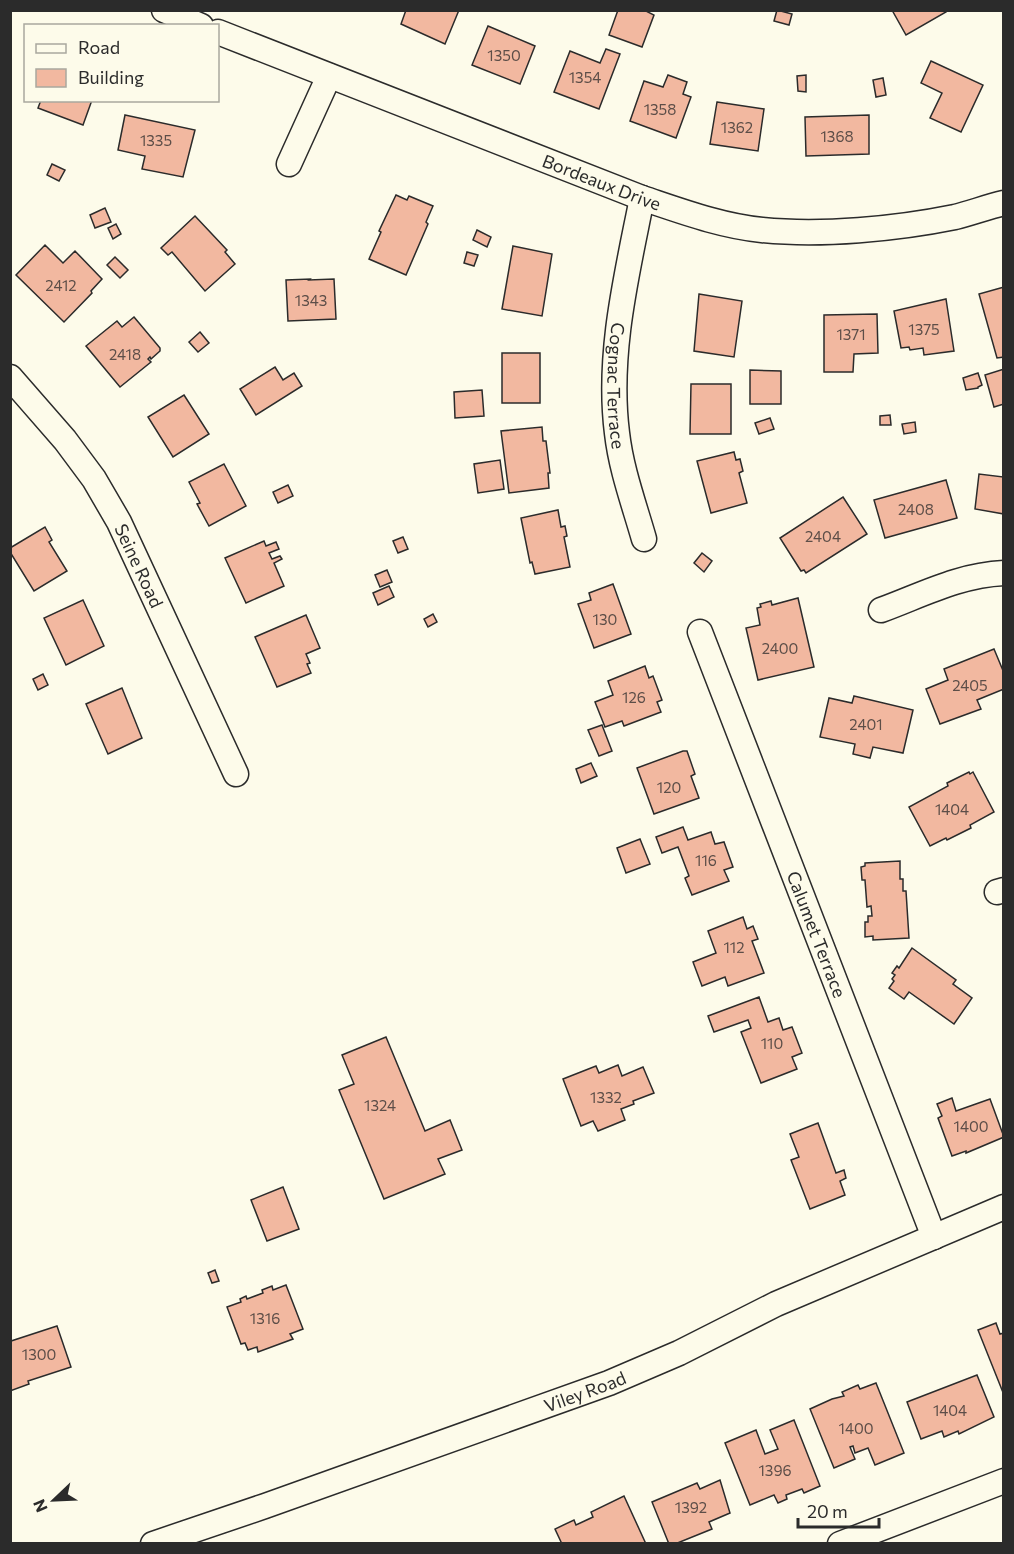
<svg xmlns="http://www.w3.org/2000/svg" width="1014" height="1554" font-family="Commissioner,sans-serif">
	<rect width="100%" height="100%" fill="#fdfbea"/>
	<!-- building -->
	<g fill="#f2b8a0" stroke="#2b2b2b" stroke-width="1.5">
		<path d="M406,10h53l-14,34 -44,-20z"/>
		<path d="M618,10h26l10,5 -12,32 -33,-12z"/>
		<path d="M777,10l15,4 -3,11 -15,-4z"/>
		<path d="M892,10h53l1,2 -40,23z"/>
		<path d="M488,26l47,20 -15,38 -48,-19z"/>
		<path d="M606,49l14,5 -21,55 -45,-17 16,-41 30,12z"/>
		<path d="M931,61l52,24 -22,47 -31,-14 12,-25 -21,-10z"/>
		<path d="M668,75l19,7 -4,12 8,3 -15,41 -46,-17 14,-40 19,6z"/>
		<path d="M806,75v17l-8,-1 -1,-15z"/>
		<path d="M883,78l3,17 -10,2 -3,-17z"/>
		<path d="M41,100h51l-9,25 -45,-17z"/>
		<path d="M717,102l47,7 -6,42 -48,-7z"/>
		<path d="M125,115l70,15 -12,47 -41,-8 3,-13 -27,-6z"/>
		<path d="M869,115v39l-63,2 -1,-39z"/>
		<path d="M52,164l13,6 -6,11 -12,-6z"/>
		<path d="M396,195l11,5 2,-4 24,10 -7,16 2,2 -22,51 -37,-16 12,-27 -2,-1z"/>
		<path d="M105,208l6,14 -16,6 -5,-13z"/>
		<path d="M195,216l32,34 -2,2 10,12 -30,27 -33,-39 -4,3 -7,-7z"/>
		<path d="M116,224l5,10 -8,5 -5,-11z"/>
		<path d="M477,230l14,7 -4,10 -14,-7z"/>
		<path d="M45,245l18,18 12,-12 27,28 -11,12 1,2 -28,29 -48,-47z"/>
		<path d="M513,246l39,8 -10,62 -40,-7z"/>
		<path d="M467,252l11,3 -4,11 -10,-3z"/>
		<path d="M115,257l13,13 -8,8 -13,-13z"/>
		<path d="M310,279l-1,1 25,-1 2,40 -48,2 -2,-41z"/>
		<path d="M1004,287v70l-7,1 -18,-64z"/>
		<path d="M699,294l43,7 -8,56 -40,-6z"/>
		<path d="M946,299l8,52 -30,4 -1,-7 -13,2 -1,-3 -8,1 -7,-37z"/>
		<path d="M877,314l1,39 -24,1 -1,18h-29v-57z"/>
		<path d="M134,317l26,31v3l-9,8 -1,-2 -2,2 3,3 -31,25 -34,-41 31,-25 5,6z"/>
		<path d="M200,332l9,11 -11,9 -9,-10z"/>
		<rect x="502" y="353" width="38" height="50"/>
		<path d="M275,367l8,13 11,-7 8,13 -46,29 -16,-26z"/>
		<path d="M1004,369v35l-10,3 -9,-32z"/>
		<path d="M750,370l31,1v33h-31z"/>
		<path d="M978,373l4,12 -4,2v1l-12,2 -3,-12z"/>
		<path d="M691,384h40v50h-41z"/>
		<path d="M482,390l2,26 -29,2 -1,-26z"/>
		<path d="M184,395l25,39 -36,23 -25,-40z"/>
		<path d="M890,415l1,10h-11v-9z"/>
		<path d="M770,418l4,11 -15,5 -4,-11z"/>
		<path d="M915,422l1,10 -12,2 -2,-10z"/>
		<path d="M542,427l1,14h3l4,32h-2l1,15 -40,5 -8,-62z"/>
		<path d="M734,452l2,8 4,-1 3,12 -4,2 8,30 -36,10 -14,-52z"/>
		<path d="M500,460l4,29 -26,4 -4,-29z"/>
		<path d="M224,464l22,42 -37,20 -12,-22 3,-1 -11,-21z"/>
		<path d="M1003,473l1,41 -29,-5 4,-35 24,3z"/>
		<path d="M946,480l11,38 -72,20 -11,-38z"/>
		<path d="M288,485l5,11 -15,7 -5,-11z"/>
		<path d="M843,497l24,37 -61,39 -2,-3 -3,1 -21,-33z"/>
		<path d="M558,510l3,17 4,-1 2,10 -3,1 6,30 -35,7 -3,-12 -2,1 -9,-45z"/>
		<path d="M45,527l7,13 -3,2 18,29 -33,20 -24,-39v-4z"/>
		<path d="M403,537l5,12 -10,4 -5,-12z"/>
		<path d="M264,541l2,5 10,-4 3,7 -10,4 3,6 8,-3 2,3 -8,4 10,23 -38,17 -21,-45z"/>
		<path d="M702,553l10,8 -8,11 -10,-9z"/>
		<path d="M387,570l5,12 -12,5 -5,-12z"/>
		<path d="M613,584l18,50 -37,14 -16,-44 13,-4 -2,-7z"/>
		<path d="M389,586l5,11 -16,8 -5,-12z"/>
		<path d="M798,598l16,69 -56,13 -12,-52 14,-3 -3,-17 4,-1 -1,-3 11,-3 1,4z"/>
		<path d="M83,600l21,46 -38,19 -22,-47z"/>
		<path d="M433,614l4,8 -9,5 -4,-8z"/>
		<path d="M306,615l14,33 -14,6 4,9 -3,1 4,9 -34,14 -22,-50z"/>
		<path d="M994,649l10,24v16l-27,11 4,9 -41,15 -14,-35 22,-9 -4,-11z"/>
		<path d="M645,666l4,12 4,-2 9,24 -5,2 4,10 -37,14 -2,-5 -17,6 -10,-25 18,-7 -5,-14z"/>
		<path d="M43,674l5,11 -10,5 -5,-11z"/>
		<path d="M122,688l20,50 -34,16 -22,-50z"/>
		<path d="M854,696l59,14 -10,43 -30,-6 -3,11 -17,-4 2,-10 -35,-7 9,-39 23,5z"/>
		<path d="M602,725l10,26 -13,5 -11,-26z"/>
		<path d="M683,751h4l8,23 -4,2 8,22 -45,16 -17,-46z"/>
		<path d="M591,763l6,13 -16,7 -5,-14z"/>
		<path d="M969,772l1,2 3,-2 21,40 -24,13 1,3 -24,12 -1,-2 -16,8 -21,-39 39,-21 -1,-3z"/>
		<path d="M683,827l5,13 23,-8 4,12 9,-2 9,25 -9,3 5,11 -37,14 -7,-17 4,-2 -11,-29 -16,6 -6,-16z"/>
		<path d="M640,839l10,25 -24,9 -9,-25z"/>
		<path d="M900,861v18h3v12h3l3,47 -36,2v-4l-8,1v-15h3v-6h4l-1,-10 -4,1 -2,-27h-3l-1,-13 4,-1v-3z"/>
		<path d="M743,917l4,12 6,-3 5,13 -6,2 12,32 -36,13 -3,-9 -23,9 -9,-24 23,-9 -8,-22z"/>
		<path d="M912,948l44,32 -3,4 19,14 -18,26 -45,-32 -5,7 -15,-11 5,-7 -2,-2 3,-4 -3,-2 5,-7 2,2z"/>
		<path d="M759,997l9,25 11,-4 4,12 9,-3 10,26 -10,4 5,12 -36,14 -20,-51 10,-4 -3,-8 -34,12 -6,-16z"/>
		<path d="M386,1037l39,94 25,-11 12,30 -24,9 7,15 -61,25 -45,-109 15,-6 -12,-29z"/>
		<path d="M618,1065l4,11 21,-9 11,26 -21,8 1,3 -13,5 4,11 -27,11 -5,-10 -12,5 -18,-47 33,-13 3,7z"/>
		<path d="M952,1098l4,13 34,-12 14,38 -38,16v-2l-14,5 -14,-38 4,-2 -5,-12z"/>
		<path d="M818,1123l18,50 8,-3 2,8 -6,3 5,14 -35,14 -19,-49 8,-3 -9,-23z"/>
		<path d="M283,1187l16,42 -32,12 -16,-41z"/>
		<path d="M215,1270l4,11 -7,2 -4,-10z"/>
		<path d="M286,1285l17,44 -13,5 3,5 -35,13 -1,-5 -9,3 -3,-7 -4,1 -14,-37 14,-5 -1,-3 6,-3 1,3 16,-6 -1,-3 10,-4 1,4z"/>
		<path d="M996,1323l4,11 4,-1v62l-26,-65z"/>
		<path d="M57,1326l14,41 -43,14 1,3 -19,7v-52l1,2z"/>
		<path d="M977,1375l17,42 -35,17 -1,-3 -14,6 -2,-6 -21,8 -14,-37z"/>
		<path d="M876,1383l28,70 -29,12 -7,-17 -13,5 -2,-7 -3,1 5,12 -21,9 -24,-59 22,-10 12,-3 -2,-4 16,-7 2,4z"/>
		<path d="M794,1420l26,66 -16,7 -2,-4 -16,6 1,4 -9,4 -4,-8 -24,10 -25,-62 31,-13 9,24 13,-5 -8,-19z"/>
		<path d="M720,1480l10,33 -21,9 3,7 -37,15h-6l-17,-42 45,-19 3,6z"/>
		<path d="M624,1496l22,48h-84l-7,-15 19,-9 2,5 17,-8 -2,-5z"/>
	</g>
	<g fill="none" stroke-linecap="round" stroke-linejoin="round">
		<defs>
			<g id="street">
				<path d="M164,10l37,16"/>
				<path id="s1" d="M218,32l424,166c39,13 79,28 120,32 59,6 134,-1 193,-13 16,-4 32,-10 49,-14"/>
				<path d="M289,164l40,-88"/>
				<path id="s2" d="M642,198c-15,76 -35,156 -25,235 4,36 17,71 27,106"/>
				<path id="s3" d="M10,377l55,63 29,39 25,43 117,252"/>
				<path d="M881,610c41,-15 78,-35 123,-37"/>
				<path id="s4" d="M700,632l234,605"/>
				<path d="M997,892l7,-2"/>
				<path id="s5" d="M153,1544l112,-38 344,-123 70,-30 97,-49 228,-97"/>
				<path d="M840,1544l164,-63"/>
			</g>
		</defs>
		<!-- street casing -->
		<use href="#street" stroke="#2b2b2b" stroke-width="27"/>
		<!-- street -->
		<use href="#street" stroke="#fdfbea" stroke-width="24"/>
	</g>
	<g text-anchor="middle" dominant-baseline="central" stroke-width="4.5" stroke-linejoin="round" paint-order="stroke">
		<!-- number labels -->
		<g font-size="15" fill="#5d4e48">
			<text x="504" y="55">1350</text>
			<text x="585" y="77">1354</text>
			<text x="660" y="109">1358</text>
			<text x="737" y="127">1362</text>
			<text x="837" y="136">1368</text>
			<text x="156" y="140">1335</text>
			<text x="61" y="285">2412</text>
			<text x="311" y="300">1343</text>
			<text x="924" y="329">1375</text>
			<text x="851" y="334">1371</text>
			<text x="125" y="354">2418</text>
			<text x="916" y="509">2408</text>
			<text x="823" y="536">2404</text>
			<text x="605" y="619">130</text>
			<text x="780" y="648">2400</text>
			<text x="970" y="685">2405</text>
			<text x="634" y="697">126</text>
			<text x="866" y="724">2401</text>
			<text x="669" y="787">120</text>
			<text x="952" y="809">1404</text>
			<text x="706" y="860">116</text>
			<text x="734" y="947">112</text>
			<text x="772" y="1043">110</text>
			<text x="606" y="1097">1332</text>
			<text x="380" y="1105">1324</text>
			<text x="971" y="1126">1400</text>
			<text x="265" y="1318">1316</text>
			<text x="39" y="1354">1300</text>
			<text x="950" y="1410">1404</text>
			<text x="856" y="1428">1400</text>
			<text x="775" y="1470">1396</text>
			<text x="691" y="1507">1392</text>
		</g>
		<!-- street labels -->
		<g font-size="18" fill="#2b2b2b" stroke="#fdfbea">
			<text stroke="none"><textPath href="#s1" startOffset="412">Bordeaux Drive</textPath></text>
			<text stroke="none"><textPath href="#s2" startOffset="190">Cognac Terrace</textPath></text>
			<text stroke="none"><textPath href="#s3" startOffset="230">Seine Road</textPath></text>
			<text stroke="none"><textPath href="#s4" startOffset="324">Calumet Terrace</textPath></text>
			<text stroke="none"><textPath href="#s5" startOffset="458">Viley Road</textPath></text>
		</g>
	</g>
	<!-- border -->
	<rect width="1014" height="1554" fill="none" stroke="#2b2b2b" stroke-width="24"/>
	<!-- legend -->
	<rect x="24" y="24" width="195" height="78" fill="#fdfbea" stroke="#a9a89e" stroke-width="1.5"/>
	<rect x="36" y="44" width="30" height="9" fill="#fdfbea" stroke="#a9a89e" stroke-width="1.5"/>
	<text x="78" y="54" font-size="18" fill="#2b2b2b">Road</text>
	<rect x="36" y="69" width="30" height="18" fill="#f2b8a0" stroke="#a9a89e" stroke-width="1.5"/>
	<text x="78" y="84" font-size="18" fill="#2b2b2b">Building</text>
	<!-- north arrow -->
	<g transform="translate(54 1500) rotate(247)" stroke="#fdfbea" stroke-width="4.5" paint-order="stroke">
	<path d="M0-4.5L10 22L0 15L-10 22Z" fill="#2b2b2b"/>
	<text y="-9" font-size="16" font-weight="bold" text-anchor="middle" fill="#2b2b2b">N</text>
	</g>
	<!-- scale -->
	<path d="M798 1518v9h81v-9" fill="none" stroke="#2b2b2b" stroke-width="3"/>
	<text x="807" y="1518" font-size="18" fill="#2b2b2b" stroke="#fdfbea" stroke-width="4.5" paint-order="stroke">20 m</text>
</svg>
